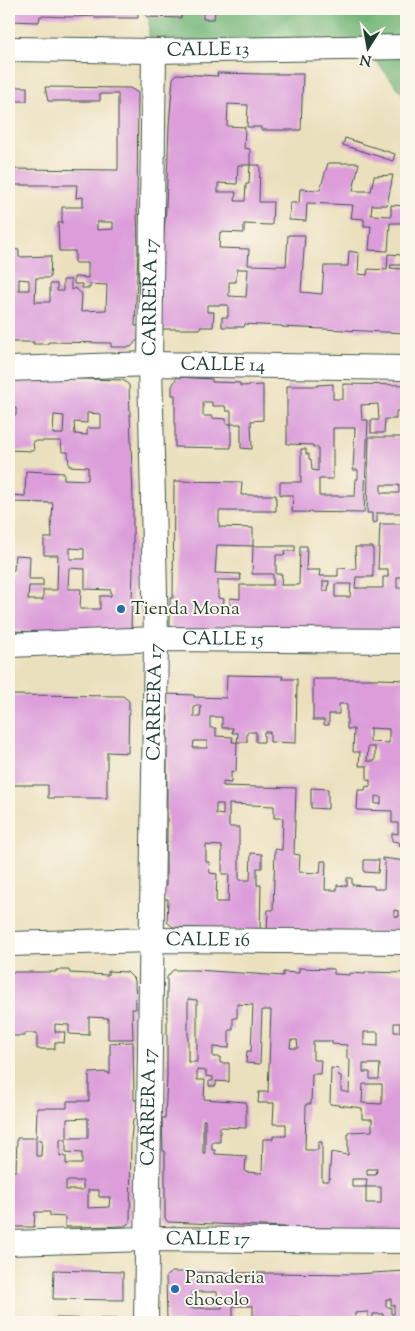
<svg xmlns="http://www.w3.org/2000/svg" width="415" height="1331" font-family="'Sorts Mill Goudy',serif">
	<rect width="100%" height="100%" fill="#fbf7ec"/>
	<filter id="ink" filterUnits="userSpaceOnUse"><feTurbulence type="fractalNoise" baseFrequency=".02" numOctaves="2"/><feDisplacementMap in="SourceGraphic" scale="10" xChannelSelector="R" yChannelSelector="G"/><feConvolveMatrix kernelMatrix="1 2 1 2 8 2 1 2 1" color-interpolation-filters="sRGB"/></filter>
	<filter id="wash" filterUnits="userSpaceOnUse"><feTurbulence type="fractalNoise" baseFrequency=".0096" numOctaves="4" result="noise"/><feDisplacementMap in="SourceGraphic" scale="20" xChannelSelector="R" yChannelSelector="G"/><feGaussianBlur stdDeviation="1.12" result="paint"/><feColorMatrix in="noise" values="0 0 0 0 0 0 0 0 0 0 0 0 0 0 0 0 0 1.4 0 .05"/><feComposite in="paint" operator="in"/></filter>
	<g filter="url(#wash)">
		<rect width="100%" height="100%" fill="#ebe0bd"/>
		<!-- forest -->
		<path fill="#75b678" stroke="#4a7a56" d="M149,9h257v89l-30,-37 -227,-24z"/>
		<g id="blocks">
			<!-- building -->
			<g fill="#dc9dda" fill-rule="evenodd">
				<path d="M9,9h129v9h-43v-2l-24,1 -31,-1 -1,6 -30,-1z"/>
				<path d="M144,9h38l-1,9 -33,-1 -4,-3z"/>
				<path d="M203,9h12l-1,10h-11z"/>
				<path d="M217,73l46,1h40l-2,56h-40v-3h-14l1,-22 -20,-1 -1,22 18,1 -1,21 6,1v16h10l-1,37h14l-1,23 -28,-1v9l-24,-1 -1,16 30,1 -1,16 38,1 2,-31h17l-4,57 21,2 2,-28h24l1,-15 10,2 -1,21 9,1 1,-6 19,1 1,-16 14,1 -1,10h5l-1,68 -123,-6v-1l-22,-1 -15,-1 -1,3h-22v-10h6v-12h-21v7h7l-1,15h-13v2h-37l-7,-5 10,-116 3,-83 4,-47 4,-4 41,2zM238,165h12l-1,19h-3l-1,17h-10l1,-9h-18v-9l19,1zM391,265h10v4l-11,-1zM237,269h11l-2,28 -17,-1v-14h7z"/>
				<rect x="9" y="87" width="18" height="14"/>
				<path d="M45,87l85,1 8,5 -1,114 1,44 -3,75h4l-1,13 -7,8h-20v-4l-63,-1v2h-15l1,-2h-25v-93l10,1v7l32,-1 -1,22h-14l-1,24h15v-18h7v7h6v-11h8v10l4,-2 7,6 -1,17 25,-1 1,-25 -17,-1v4h-8v-4h-8v-7l14,1v-15h-13v-12h-16l-1,-28h4v-16h21v-10l-7,1 1,-13h-68v-16l109,1v-76h-18v7h-52zM97,222h16v7l-16,1zM19,279l10,1v10h-10z"/>
				<path d="M345,138l50,16 -2,7 -50,-16z"/>
				<path d="M328,163h31l-6,28h18l3,-15 19,-1 -6,30h-15l-1,10 20,1v-11l15,1v17h-16l-2,28 -19,-1 2,-24h-7v-7l-13,-1 2,-13 -46,-2 -1,18 -17,-1 1,-17h9l1,-14 20,1z"/>
				<path d="M9,377l114,3 6,5 4,114v71l-2,59 -5,5 -117,-3v-61h5l1,-15 15,1 -1,23h14v7h-14l-1,14h15v-10h14l1,-35h-14v-17h8l-1,-21h1l1,-14 -44,-1v-7l16,1 1,-25 38,2v6l24,1v-13l-19,-1 -1,-14h-6l-1,-11h-28l1,10 -25,-1v-35h7v-7h-7zM87,413l14,1v14h-14v7l-12,-1 -1,-12 13,1zM54,415l10,1 -1,18h-10zM70,548l14,1v10h-14zM69,568l16,1v20l26,1v6h-11v13h-20l1,-20h-13z"/>
				<path d="M177,377l35,2v3l28,1v3l23,-1v35l-12,1 1,28 -11,-1v-24h-10v-13h-5l-1,-5h-13v-4h-9v14h9v2l14,1v5h5v24l-56,-1v-52h-3v-9z"/>
				<path d="M333,384v15h10v-15l63,1v26h-10v8h-11l-1,14h-13v-13h8l-1,-16 -17,1 1,15h6l-4,93 -72,-1 1,-17h-13v-13h21v-33h5v5h3v5h2l1,11 6,1v-24h-5v-2l-26,-1v-58h31v-1zM333,428h22l-2,42h5v9h-2l-1,17h-36v-17h14z"/>
				<path d="M405,415h1v98h-29v9l-5,1v-10h-5l2,-76h35zM381,485h18v8h-18z"/>
				<path d="M174,481l68,1 -1,13h35v16h-57v16l34,1v18l-36,-1 -2,28 25,1 1,6h-23v18l6,1 -1,9h7v-10l10,1v-14h33v-11h-21l1,-28h42v5h-11l1,4h-9v19h6l-1,11h18l1,-39h7l-1,24h14l-1,6h19v-8l18,1 -1,-22h18v30h-17l-1,11h28v-11h5v-8h-10l2,-45h26v53h-9v11h7v-4h2v54l-236,-6v-34h3zM323,581h6l-1,10h-5zM335,584h16l-1,13h-15z"/>
				<path d="M227,675l56,1 -1,3h15l-1,64 -26,-1v-10h-6v10h-8v-10h-9v10h-10l1,-9h-6l1,-5h-11v-11h-12v11h6v8l17,1 -1,5h5l-1,30 -5,-1v12l-8,-1v4l73,2 -2,66 6,1 -1,17 21,1 1,-12h5l-1,29h12v-5l10,1v-8h5v7l22,1v3h10l1,-28 -3,-1v-2l24,3v72l-139,-2 1,-21h5l2,-61 7,1 1,-32h-9v-12l-45,-2v23h10v53h11l1,-27 11,1v14h-5v17h4l-1,46 -87,-4 -6,-5 1,-23h-5v-12h3v-44h1v-98l1,-29h-3l1,-22 28,1v2l32,1zM194,706h7l-1,11h-6zM194,741h13v7h-14zM216,804h7v11l-7,-1zM206,845l16,1v28h7l-1,28h-12l1,-28 -7,-1 -1,-11h-3zM394,910l5,1v6l-5,-1z"/>
				<path d="M313,679h66l27,1v167h-6l-1,-5 -7,-1v-8l6,1v-11h-6v-12l-35,-1 1,-20h7l1,-4 4,1v-7h-3v-14h-8l1,-14h-7l1,-23h-7v-25h-8v10h-10v11h-5v-5h-11zM370,728l19,1v14l-19,-1zM368,747h7v14h-8zM375,796l6,1v7h-6z"/>
				<path d="M9,695l114,1 6,5 -1,52 -21,-1v46h-59v-13h-39z"/>
				<path d="M311,788l17,1v20l-17,-1z"/>
				<path d="M364,860h15l-1,13 -14,-1z"/>
				<path d="M299,968l35,1v5l15,1v-2l16,1 1,-2 40,1v261l-55,-3 -20,-3h-27v2l-19,-1v-2l-117,-5 -3,-4v-67h-2l-1,-33h3l2,-40v-101l6,-7h24l86,6v-4l16,1zM188,999l9,1v62h-9zM237,1004l16,1 -2,46h-4l-1,12 14,1 2,-54h9l-3,82h-9l-1,11h16l-1,21h13v12h-13v3h-10l-1,34 -17,-1 1,-16 -31,-2v-4h-3v-8h8v-15l26,1v-26l-42,-3 1,-19h-8v-10l9,1v5l7,1v4h-4v5h7v-5l13,1v-19h-9v-6h-7v-10l16,1v-18h4v-12h4zM394,1023h6v9h-6zM364,1032h14v14l-14,-1zM291,1040h6l1,8h-8zM313,1041h19v3l15,1v14h3l-1,34 -8,-2v-15l-3,-1 1,-6 -8,-1 -1,36 32,4v11h10v12l-24,1v23l-17,-3 -2,29h-7v-39h-4v8h-13l1,-46h5l1,-30h8l1,-14h-8zM363,1064h17l-1,15h-9v-7h-7zM363,1084h19v20l-20,-1zM203,1120h2v33h-2zM367,1169h10l-1,6h-9zM352,1179h15l-1,8h15v16h-15v-16h-14z"/>
				<path d="M56,970h13l1,3 38,2v-4l19,1 8,8 1,29h-4l1,30h-25v-21l-19,-1v18l-20,-1v-9l-14,-1v8h10l-1,11 -9,-1v7h-18v-16h-12v3h-16v-64h47z"/>
				<path d="M133,1042l1,58h3v19h-4l-2,20 -1,83 -5,4 -60,1v-10l-15,-1v-4h-15l-1,15h-25v-56h7l1,-33h19l1,-30h30v-7h22v-28l19,-1v2h2v-31zM88,1118v20h-21v-19zM60,1139h6v13l16,1v11h-16v-8h-6zM36,1140h6l-1,16h-5zM66,1181h17v9h-17zM88,1190h11v7h11l-1,10 -21,1z"/>
				<path d="M54,1270l69,2v28l-70,-1z"/>
				<path d="M406,1271v51h-23v-8h-10v8h-5v-10l-13,1v9h-54v-4h-12v4h-31v-1h-5v-15h-20v16h-66l-1,-46 6,-4 183,2zM192,1292h25l1,9h4v7h-32v-8h2zM386,1299h5v6h3v9h-3v-7h-5z"/>
				<path d="M53,1318l69,1v3h-70z"/>
				<path d="M18,1319l18,1v2h-18z"/>
			</g>
		</g>
	</g>
	<g filter="url(#ink)">
		<use href="#blocks" fill-opacity="0" stroke="#3e5549" stroke-width="1"/>
		<g fill="none" stroke-linecap="round" stroke-linejoin="round">
			<defs>
				<g id="minor">
					<path id="s1" d="M9,49l145,2 252,-4"/>
					<path id="s2" d="M9,369l141,-5 256,4"/>
					<path id="s3" d="M9,645l147,-6 250,2"/>
					<path id="s4" d="M9,944l142,-4 255,2"/>
					<path id="s5" d="M9,1243l138,-4 259,2"/>
					<path id="s6" d="M146,1322l10,-683 -6,-275 4,-313"/>
				</g>
			</defs>
			<!-- minor casing -->
			<use href="#minor" stroke="#3e5549" stroke-width="26"/>
			<!-- minor -->
			<use href="#minor" stroke="#fff" stroke-width="24"/>
		</g>
	</g>
	<!-- markers -->
	<g fill="#1f6fb2" stroke="#fbf7ec" stroke-width="2">
		<circle cx="121" cy="609" r="5"/>
		<circle cx="175" cy="1289" r="5"/>
	</g>
	<g text-anchor="middle" dominant-baseline="central" stroke-width="4" stroke-linejoin="round" paint-order="stroke">
		<!-- street labels -->
		<g font-size="19" fill="#1f3d34" stroke="#fbf7ec">
			<text stroke="none"><textPath href="#s1" startOffset="199">CALLE 13</textPath></text>
			<text stroke="none"><textPath href="#s6" startOffset="1025">CARRERA 17</textPath></text>
			<text stroke="none"><textPath href="#s2" startOffset="214">CALLE 14</textPath></text>
			<text stroke="none"><textPath href="#s3" startOffset="214">CALLE 15</textPath></text>
			<text stroke="none"><textPath href="#s6" startOffset="620">CARRERA 17</textPath></text>
			<text stroke="none"><textPath href="#s4" startOffset="199">CALLE 16</textPath></text>
			<text stroke="none"><textPath href="#s6" startOffset="215">CARRERA 17</textPath></text>
			<text stroke="none"><textPath href="#s5" startOffset="199">CALLE 17</textPath></text>
		</g>
		<!-- poi labels -->
		<g font-size="19" fill="#1f3d34" stroke="#fbf7ec" text-anchor="start">
			<text x="131" y="609">Tienda Mona</text>
			<text x="185" y="1278">Panaderia<tspan x="185" dy="22">chocolo</tspan></text>
		</g>
	</g>
	<!-- margin -->
	<rect width="415" height="1331" fill="none" stroke="#fbf7ec" stroke-width="30"/>
	<!-- north arrow -->
	<g transform="translate(368 48) rotate(191)" stroke="#fbf7ec" stroke-width="4" paint-order="stroke">
	<path d="M0-4L9 19L0 12L-9 19Z" fill="#1f3d34"/>
	<text y="-8" font-size="14" font-weight="bold" text-anchor="middle" fill="#1f3d34">N</text>
	</g>
</svg>
